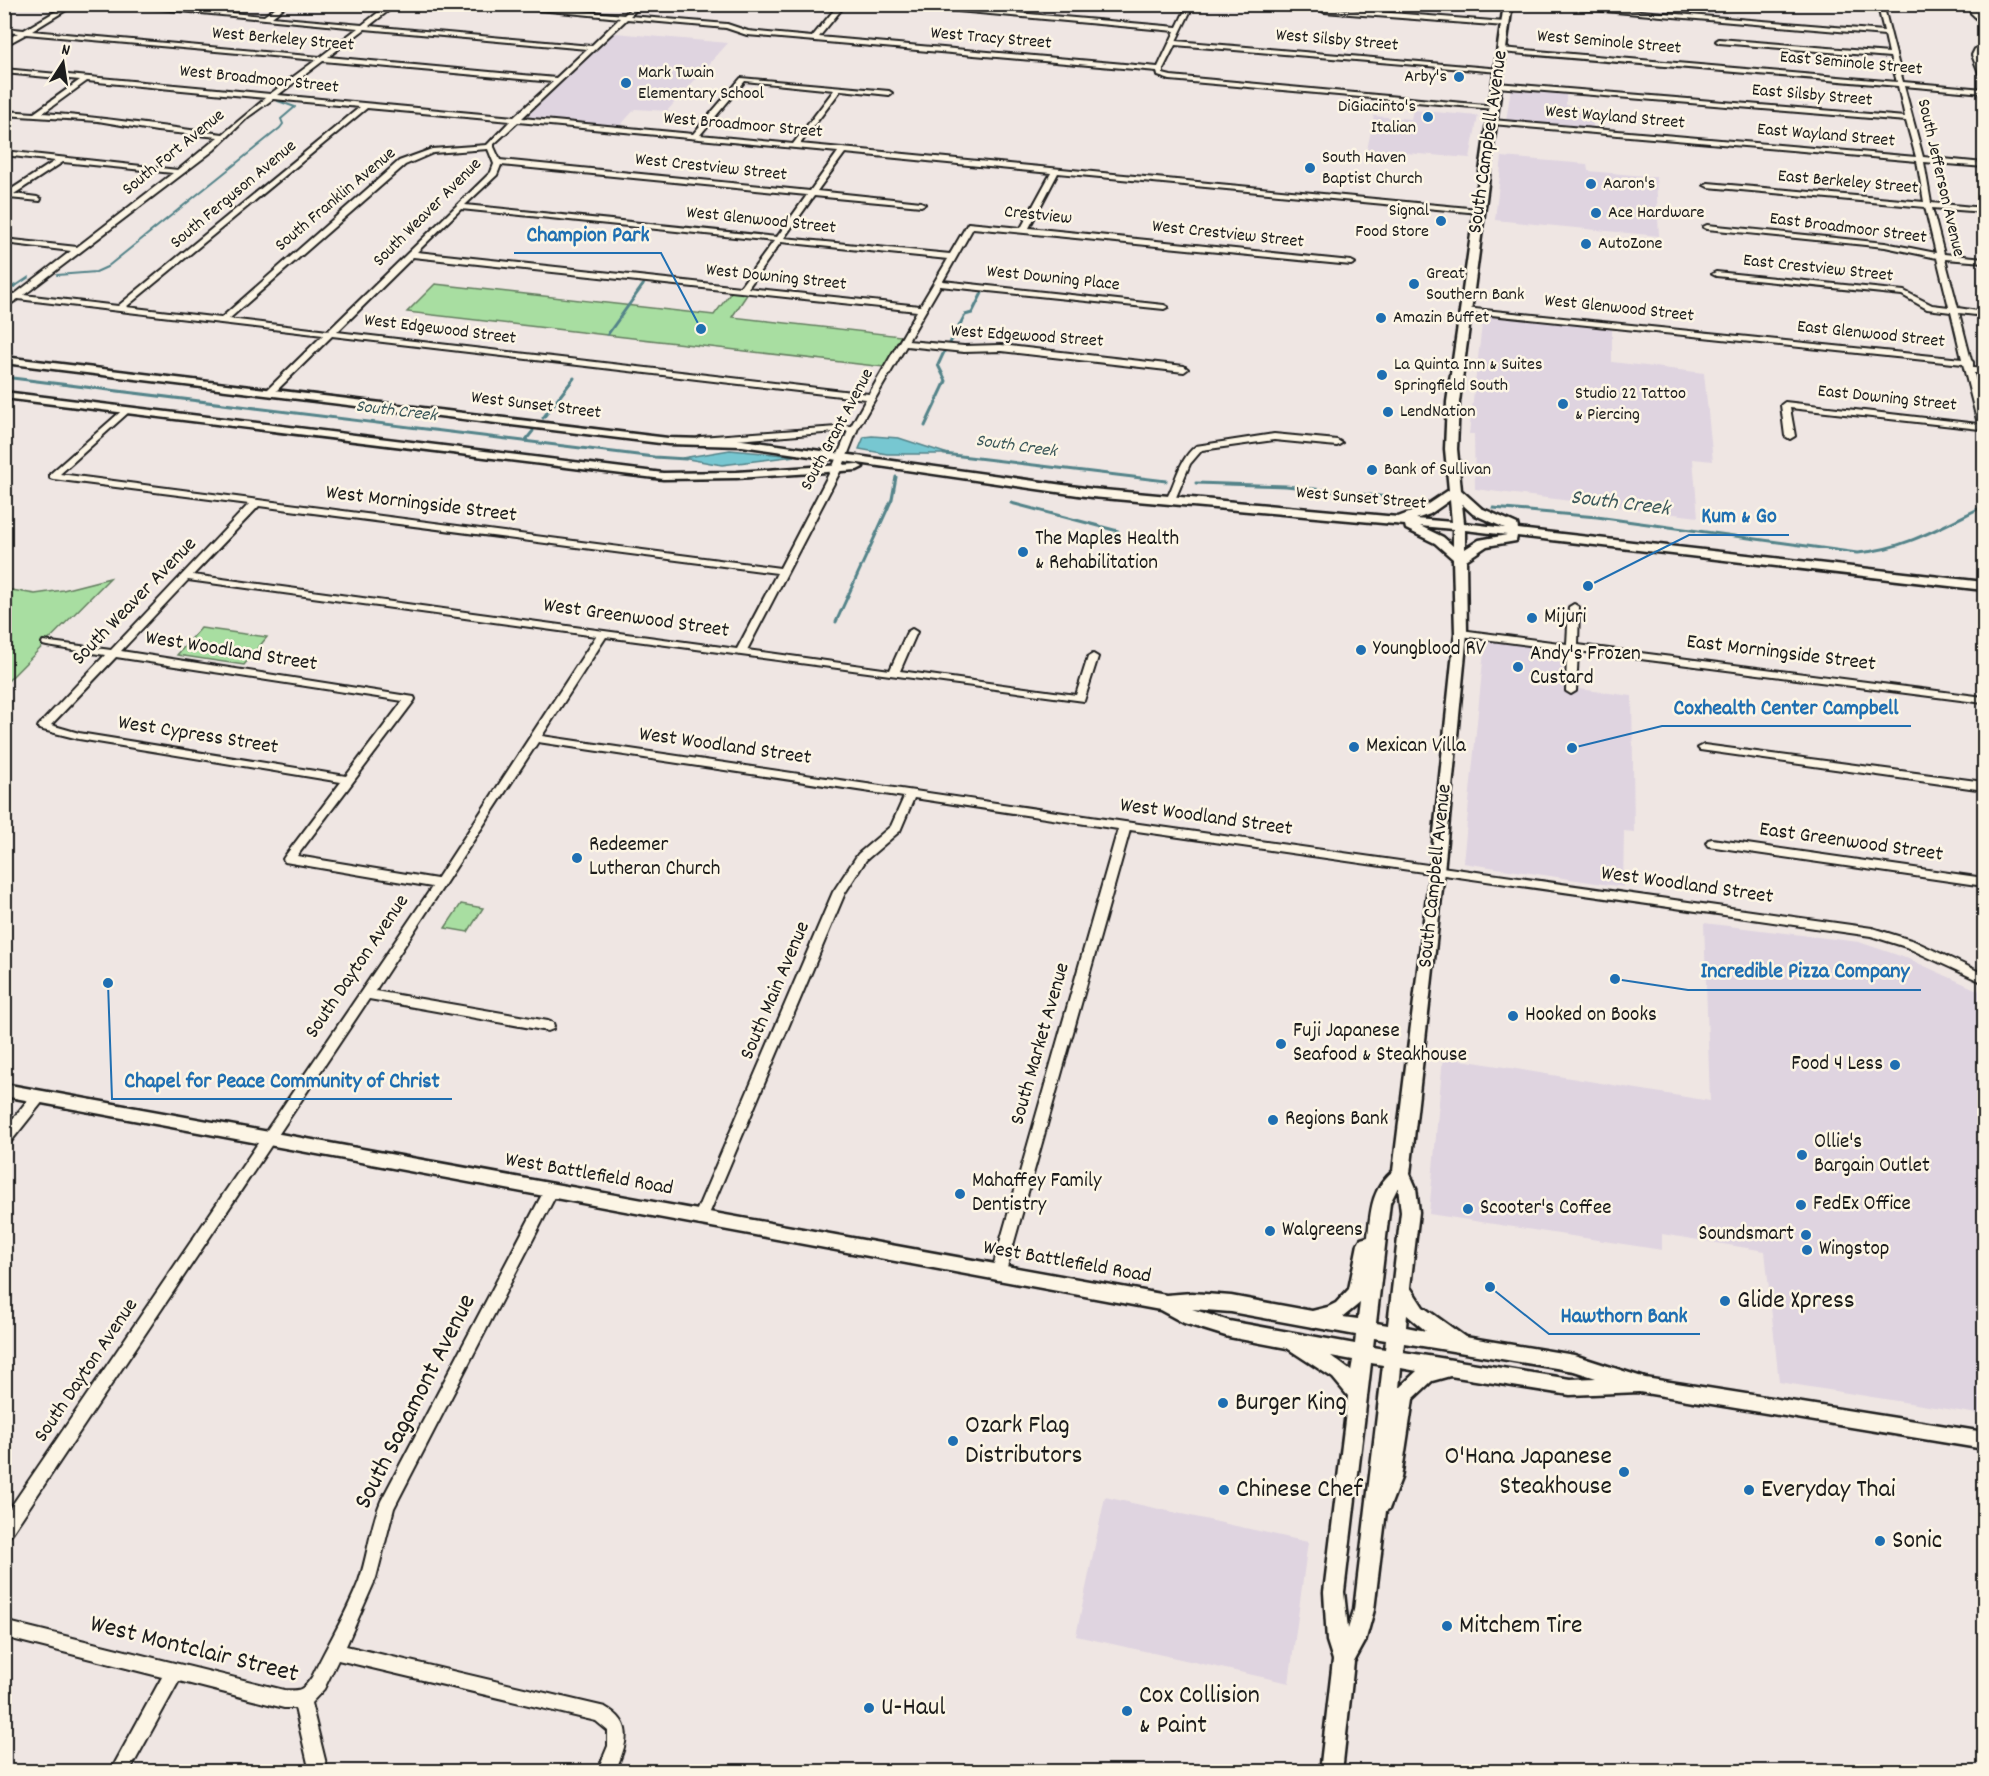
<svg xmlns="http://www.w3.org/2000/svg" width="1989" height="1776" font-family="Dekko,sans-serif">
	<rect width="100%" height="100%" fill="#efe6e3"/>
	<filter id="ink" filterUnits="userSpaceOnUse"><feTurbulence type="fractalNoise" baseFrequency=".0167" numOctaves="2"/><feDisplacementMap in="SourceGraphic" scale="12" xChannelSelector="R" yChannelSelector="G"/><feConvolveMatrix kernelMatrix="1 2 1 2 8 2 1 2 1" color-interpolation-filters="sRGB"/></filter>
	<g filter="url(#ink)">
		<!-- built -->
		<g fill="#dfd4e0">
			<path d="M615,33l113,10 -61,68 -32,-2 -17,19 -93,-10z"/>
			<path d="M1511,88l55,5v12l27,3v20l-87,-7z"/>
			<path d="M1413,110l65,6 -8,42 -103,-8 7,-34 37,3z"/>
			<path d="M1502,157l85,7 1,7 68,6 3,59 -164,-16z"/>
			<path d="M1483,316l129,12v34l92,11 9,88 -20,-2 5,58 -223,-28 -1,-55h-5z"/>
			<path d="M1485,641l79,9v37l68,9 2,136 -10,-1 -1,56 -160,-24z"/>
			<path d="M1704,923l155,19 50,17 75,34v422l-205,-33 -14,-131 -103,-17v16l-233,-36 14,-157 267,44z"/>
			<path d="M1105,1497l203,45 -19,141 -213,-47z"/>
		</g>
		<!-- green -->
		<g fill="#a8dea1" stroke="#627d5e" stroke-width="1.5">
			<path d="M435,284l279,31 18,-24 16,2 -16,24 169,19 -17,31 -477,-55z"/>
			<path d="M110,578l-105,106v-95l30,5 28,-4z"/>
			<path d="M201,628l66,9 -23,28 -67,-10z"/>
			<path d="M461,904l22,4 -15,24 -23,-4z"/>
		</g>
		<!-- water -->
		<g fill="#77c7d1" stroke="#538389" stroke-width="1.5">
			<path d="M872,436l27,2 49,16h-61l-28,-5 5,-12z"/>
			<path d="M730,450l65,6 -73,9 -40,-7z"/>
		</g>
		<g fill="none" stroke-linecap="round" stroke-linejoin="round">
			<!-- stream-far1 -->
			<g stroke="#538389" stroke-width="2">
				<path d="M57,275l39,-3 11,-5 173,-139 3,-4 -2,-5 14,-12 -17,-6"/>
				<path d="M14,287l15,-10"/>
				<path d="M642,287l2,-3"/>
			</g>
			<!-- stream -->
			<g stroke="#538389" stroke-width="3">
				<path d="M10,289l6,-4"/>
				<path d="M608,334l35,-49"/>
				<path d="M950,343l15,-28 7,-2 10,-20"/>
				<path d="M4,377l650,80 32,2"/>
				<path d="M543,418l31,-40"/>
				<path d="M925,426l21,-45 -8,-16 6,-13"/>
				<path d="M525,441l8,-10"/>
				<path d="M944,454l222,27"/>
				<path d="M1196,483l90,3 102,11"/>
				<path d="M1011,503l107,28 -5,6"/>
				<path d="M1493,508l104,9 260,36c46,-3 86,-27 127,-47"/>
				<path d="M836,622l56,-123 4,-22"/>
			</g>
			<defs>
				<g id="minor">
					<path d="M68,4h8l-44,27 288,26 38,-29 -250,-24h29l127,12 16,-12h8l-16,13 90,8 27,-21h8l-28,22 222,20 29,-28 -143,-14h30l117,11 11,-11h7l-12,12 97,8 21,7 64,6 27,-33h7l-27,33 339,30 17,-36 -293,-27h31l264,23 11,-23h6l-18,37 325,28v2l-2,1 -324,-27 -12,24v5l8,2 325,30 1,1 -3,2 -324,-29 -12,-4 -1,-5 -410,-36 -21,-7 -99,-9 -105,99 171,16 48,-56 148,13 3,2 -3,2 -48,-5 -41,54 679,65 4,2 -4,2 -421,-40 -29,55 322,33 4,2 -4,2 -378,-37 -30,53 221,24 4,2 -4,2 -224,-23 -32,55 56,5 37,-1 183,21 4,3 -4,3 -183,-21 -37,1 -58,-6 -48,82 -15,38 -96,184 143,20 17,-38 5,-3 5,3 -17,39 176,24 12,-38 5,-3 5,3 -14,44 -478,-64 -64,99 583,86 747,106 42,13 70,33v9l-78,-36 -35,-11 -741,-106 -125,444 -2,4 -5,2 -5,-2 -2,-4 127,-445 -204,-31 -14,33 -34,29 -21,33 -138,326 -2,4 -5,2 -5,-2 -2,-4 140,-327 25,-38 33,-28 13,-29 -366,-55 -163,249 173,30 5,2 1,3 -1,3 -5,2 -179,-32 -359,537 -6,2v-21l428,-630 -147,-25 -2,-3 2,-3 56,-74 -262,-43 -40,-10 -1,-2 1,-2 66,-70 -58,-9 -4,-1 -1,-2 1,-2 68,9 138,-146 -196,-25 -3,-1v-4l76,-67 4,3 -1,2 -69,62 720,94 53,-102 15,-35 -148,12 -5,-3 5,-3 151,-11 15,-27 -534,-63 -59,58 -3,1 -4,-3 1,-2 56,-55 -305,-36 -14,9v-6l5,-4 -5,-1v-4l11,1 56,-43 -67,-8v-4l73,8 96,-74 -110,-11 -49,32 23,3 4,2 -1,2 -31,-3 -5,2v-6l51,-33 -51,-6v-4l174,19 40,-33 -61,-6 -59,-10 -94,-6v-4l30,2 46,-33 -76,-7v-4l266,25 46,-34 -290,-26 -22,12v-5l14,-8 -14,-1v-4l20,2zM365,29l222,20 -31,29 -228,-21zM323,61l230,21 -39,35 -236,-22zM87,81l179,17 -43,36c-61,-7 -120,-17 -180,-21zM745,81l89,9 -41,54 -93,-9zM273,99l87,8 -242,199 -94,-11 190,-145 34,-33zM367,108l143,13 -23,24 -55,4 -33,12 -178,157 -95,-11zM518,122l320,30 -28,39 -310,-31 -6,-13v-3zM488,149l6,15 -3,8 -163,159 -99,-12 176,-154 28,-12zM845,153l206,20 -30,55 -53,-5 -18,31 -166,-16 30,-42 107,10 4,-2 -4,-2 -104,-11zM501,165l306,30 -30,42 -312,-32 32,-30zM461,209l313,32 -34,46 -323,-35zM781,242l167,17 -28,47 -172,-18zM413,257l504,54 -48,83 -532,-62zM259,506l518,67 -40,76 -544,-74zM188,580l408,56 -159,243 -140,-23 117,-155 1,-2 -1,-2 -293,-46zM116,657l287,44 -57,75 -267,-43 -28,-8z"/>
					<path d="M1323,4h6l-1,4 177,14 3,2 -3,2 -181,-14 -3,-2z"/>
					<path d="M1522,4h33l329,27 -5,-20 -56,-7 55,3 -1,-3h6l20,78 81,7v4l-80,-7 19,71 61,6v4l-60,-5 7,41 53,5v4l-52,-4 12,46 40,4v4l-39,-3 13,49 26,4v4l-25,-3 12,47 2,2v6l11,1v4h-10l10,40v19l-4,-3 -190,-21 5,28 -5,3 -5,-3 -4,-31 4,-3 193,22 -15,-60 -501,-52v-4h3l497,51 -11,-47 -24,-3 -25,-14 -186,-19 -4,-2 4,-2 188,19 28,14 17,2 -12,-49 -52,-11 -178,-18 -4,-2 4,-2 178,18 51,10 -11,-46 -217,-20 -4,-2 4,-2 216,19 -7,-41 -425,-37 -3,-2 3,-2 424,37 -10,-36 -409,-34 -3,-2 3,-2 408,34 -7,-31 -397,-34 -3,-2 3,-2 396,34 -7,-25 -171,-14 -3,-2 3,-2 170,14 -4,-18z"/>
					<path d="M1968,4h6l2,7 8,9v5l-13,-12z"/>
					<path d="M1984,45v4l-4,2 -2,4 6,16v9l-3,-2 -9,-23 3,-6z"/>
					<path d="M1274,434l63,6 5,3 -5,3 -63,-6 -72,10 -12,14 -16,38h-6l-2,-2c10,-18 13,-41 30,-54z"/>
					<path d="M1574,604l5,3 -1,38 406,52v6l-406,-52 -2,40 -5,3 -5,-3 1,-41 -106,-14 -5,-3 5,-3 106,14 2,-37z"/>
					<path d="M1704,745l280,37v8l-284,-40 -2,-2z"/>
					<path d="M1712,839l272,39v8l-276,-40 -2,-3 2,-3z"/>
					<path d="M39,1091l5,1 2,4 -2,4 -35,44 -5,1v-15l30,-38z"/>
					<path d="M551,1185l5,2 2,4 -164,317 -18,70 -30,68 259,61c31,17 21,37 10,65h-18l11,-26v-15l-12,-10 -258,-61 -14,29 -13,14 17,69h-18l-15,-64h-11l-105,-27 -50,91h-19l52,-95 -158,-40v-16l280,69c17,1 18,1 28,-13 15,-32 34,-62 47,-96 9,-26 11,-54 22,-80l165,-314z"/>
				</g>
				<g id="major">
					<path d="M1504,4h8l-53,398 -2,47 4,41 20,18 36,16 1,5 466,53v8l-467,-54 -1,5 -29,5 -21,14 1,73 -23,238 -34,303 6,14 3,24 -9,75 13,20 42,30 109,18 71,23 339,54v17l-345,-57 -69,3 -120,-19 -18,5 -19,18 -12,79 -12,31 -3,2 -12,99 -9,32 -11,20 -12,110h-22l13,-112 -6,-19 -3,-49 24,-196 -15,-18 -46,-30 -58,-11 -45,-14 -24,-13 -1156,-214v-12l1162,211 26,-2 39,3 81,15 16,-4 8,-4 13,-14 9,-45 3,-5 7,-2c3,-27 3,-47 25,-66l37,-300 25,-238 -2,-74 -18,-16 -29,-14 -1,-4 -313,-28 -350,-51 -74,-2 -664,-81v-6l664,81 74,2 350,49 306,28 24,-9 27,-18 -4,-41 2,-47zM1450,500l2,22 -36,-3 14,-5zM1462,504l11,10 32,14 -41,-5zM1420,526l33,3v17l-10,-9zM1465,530l42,5 -28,5 -14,9zM1398,1187l3,25 -13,113 -12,-2 14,-120zM1360,1303l-2,16 -15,-2zM1192,1309l39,3 125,23 -1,9 -126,-23zM1407,1315l19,16 -20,-4zM1374,1338l12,2 -1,9 -12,-2zM1404,1343l170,28 22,7 -26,1 -167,-27zM1331,1356l22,4 -2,11zM1371,1363l12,2 -29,245 -6,19 -4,-37zM1401,1368l16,3 -18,17z"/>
					<path d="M4,392l659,81 74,-1 120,-8 6,3 -6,3 -120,8 -74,1 -659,-81z"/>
				</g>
			</defs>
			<!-- minor casing -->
			<use href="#minor" stroke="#1c1c1c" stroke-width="4"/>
			<!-- major casing -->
			<use href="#major" stroke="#1c1c1c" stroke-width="5"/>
			<!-- minor -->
			<use href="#minor" fill="#fcf5e5" fill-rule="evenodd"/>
			<!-- major -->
			<use href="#major" fill="#fcf5e5" fill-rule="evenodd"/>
		</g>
	</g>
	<!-- markers -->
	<g fill="#1f6fb2" stroke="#fcf5e5" stroke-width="2">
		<circle cx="1459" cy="77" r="6"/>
		<circle cx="626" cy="83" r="6"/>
		<circle cx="1428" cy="117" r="6"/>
		<circle cx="1310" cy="168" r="6"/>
		<circle cx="1591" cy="184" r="6"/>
		<circle cx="1596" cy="213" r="6"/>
		<circle cx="1441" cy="221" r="6"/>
		<circle cx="1586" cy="244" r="6"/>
		<circle cx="1414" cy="284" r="6"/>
		<circle cx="1381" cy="318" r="6"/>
		<circle cx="1382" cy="375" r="6"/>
		<circle cx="1563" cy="404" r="6"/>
		<circle cx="1388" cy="412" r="6"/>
		<circle cx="1372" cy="470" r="6"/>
		<circle cx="1023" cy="552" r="6"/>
		<circle cx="1532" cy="618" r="6"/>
		<circle cx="1361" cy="650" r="6"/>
		<circle cx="1518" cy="667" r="6"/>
		<circle cx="1354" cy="747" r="6"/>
		<circle cx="577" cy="858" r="6"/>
		<circle cx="1513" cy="1016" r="6"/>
		<circle cx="1281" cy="1044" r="6"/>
		<circle cx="1895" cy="1065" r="6"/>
		<circle cx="1273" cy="1120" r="6"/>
		<circle cx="1802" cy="1155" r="6"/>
		<circle cx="960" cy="1194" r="6"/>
		<circle cx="1801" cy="1205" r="6"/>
		<circle cx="1468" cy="1209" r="6"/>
		<circle cx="1270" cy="1231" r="6"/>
		<circle cx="1806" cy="1235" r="6"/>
		<circle cx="1807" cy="1250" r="6"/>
		<circle cx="1725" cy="1301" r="6"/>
		<circle cx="1223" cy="1403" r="6"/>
		<circle cx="953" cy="1441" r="6"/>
		<circle cx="1624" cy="1472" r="6"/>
		<circle cx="1224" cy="1490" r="6"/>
		<circle cx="1749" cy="1490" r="6"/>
		<circle cx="1880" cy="1541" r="6"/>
		<circle cx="1447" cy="1626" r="6"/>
		<circle cx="869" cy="1708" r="6"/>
		<circle cx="1127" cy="1711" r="6"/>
	</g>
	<g text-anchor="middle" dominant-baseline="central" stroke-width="5" stroke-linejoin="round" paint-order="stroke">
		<!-- far-street labels -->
		<g font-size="18" fill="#1c1c1c" stroke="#fcf5e5">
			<text transform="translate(991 39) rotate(5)">West Tracy Street</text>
			<text transform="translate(283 40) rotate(5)">West Berkeley Street</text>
			<text transform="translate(1337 41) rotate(5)">West Silsby Street</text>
			<text transform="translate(1609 43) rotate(5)">West Seminole Street</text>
			<text transform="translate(1851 64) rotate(5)">East Seminole Street</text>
			<text transform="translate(259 80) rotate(6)">West Broadmoor Street</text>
			<text transform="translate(1812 96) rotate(5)">East Silsby Street</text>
			<text transform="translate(1615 118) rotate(5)">West Wayland Street</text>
			<text transform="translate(743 126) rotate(5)">West Broadmoor Street</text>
			<text transform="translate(1826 136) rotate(5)">East Wayland Street</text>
			<text transform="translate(174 153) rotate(-39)">South Fort Avenue</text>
			<text transform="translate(711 168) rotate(6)">West Crestview Street</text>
			<text transform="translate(1940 178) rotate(77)">South Jefferson Avenue</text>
			<text transform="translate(1848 183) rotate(5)">East Berkeley Street</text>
			<text transform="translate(234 195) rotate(-40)">South Ferguson Avenue</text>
			<text transform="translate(336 200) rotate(-40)">South Franklin Avenue</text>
			<text transform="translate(428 213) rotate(-45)">South Weaver Avenue</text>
			<text transform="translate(1038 216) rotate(6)">Crestview</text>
			<text transform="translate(761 221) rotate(6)">West Glenwood Street</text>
			<text transform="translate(1848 229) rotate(7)">East Broadmoor Street</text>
			<text transform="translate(1228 235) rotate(6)">West Crestview Street</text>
			<text transform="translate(1818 269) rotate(6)">East Crestview Street</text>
			<text transform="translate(776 278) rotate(6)">West Downing Street</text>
			<text transform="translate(1053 279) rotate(6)">West Downing Place</text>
			<text transform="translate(1619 309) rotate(6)">West Glenwood Street</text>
			<text transform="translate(440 330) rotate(7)">West Edgewood Street</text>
			<text transform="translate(1871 335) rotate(6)">East Glenwood Street</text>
			<text transform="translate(1027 337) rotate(4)">West Edgewood Street</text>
			<text transform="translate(1887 399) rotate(6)">East Downing Street</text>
			<text transform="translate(536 406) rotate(7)">West Sunset Street</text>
			<text transform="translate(838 430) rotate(-62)">South Grant Avenue</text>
			<text transform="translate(1361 499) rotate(5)">West Sunset Street</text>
		</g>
		<!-- far-poi labels -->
		<g font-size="18" fill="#1c1c1c" stroke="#fcf5e5" text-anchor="start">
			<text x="638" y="73">Mark Twain<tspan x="638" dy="21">Elementary School</tspan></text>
			<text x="1447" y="77" text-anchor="end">Arby's</text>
			<text x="1416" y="107" text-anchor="end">DiGiacinto's<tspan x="1416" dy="21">Italian</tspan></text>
			<text x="1322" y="158">South Haven<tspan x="1322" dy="21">Baptist Church</tspan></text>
			<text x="1603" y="184">Aaron's</text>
			<text x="1429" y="211" text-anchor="end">Signal<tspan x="1429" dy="21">Food Store</tspan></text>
			<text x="1608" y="213">Ace Hardware</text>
			<text x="1598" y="244">AutoZone</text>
			<text x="1426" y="274">Great<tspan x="1426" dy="21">Southern Bank</tspan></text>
			<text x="1393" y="318">Amazin Buffet</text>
			<text x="1394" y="365">La Quinta Inn &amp; Suites<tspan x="1394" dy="21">Springfield South</tspan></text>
			<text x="1575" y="394">Studio 22 Tattoo<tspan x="1575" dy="21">&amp; Piercing</tspan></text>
			<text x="1400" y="412">LendNation</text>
			<text x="1384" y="470">Bank of Sullivan</text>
		</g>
		<!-- far-water labels -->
		<g font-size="18" font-style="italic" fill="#3c585b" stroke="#fcf5e5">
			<text transform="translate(396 412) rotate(7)">South Creek</text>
			<text transform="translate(1016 447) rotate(8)">South Creek</text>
		</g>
		<!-- street labels -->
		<g font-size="21" fill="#1c1c1c" stroke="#fcf5e5">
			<text transform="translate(1489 142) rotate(-82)">South Campbell Avenue</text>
			<text transform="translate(421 505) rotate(7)">West Morningside Street</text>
			<text transform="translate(135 602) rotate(-46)">South Weaver Avenue</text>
			<text transform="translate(636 619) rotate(8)">West Greenwood Street</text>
			<text transform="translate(231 652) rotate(9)">West Woodland Street</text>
			<text transform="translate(1781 654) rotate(7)">East Morningside Street</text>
			<text transform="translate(198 736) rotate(9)">West Cypress Street</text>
			<text transform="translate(725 747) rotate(8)">West Woodland Street</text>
			<text transform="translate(1206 818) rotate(8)">West Woodland Street</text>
			<text transform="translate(1851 843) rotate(8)">East Greenwood Street</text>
			<text transform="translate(1436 876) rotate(-84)">South Campbell Avenue</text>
			<text transform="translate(1687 886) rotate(8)">West Woodland Street</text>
			<text transform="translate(358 967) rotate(-56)">South Dayton Avenue</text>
			<text transform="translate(776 991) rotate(-67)">South Main Avenue</text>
			<text transform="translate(1041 1044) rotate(-74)">South Market Avenue</text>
			<text transform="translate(589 1175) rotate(10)">West Battlefield Road</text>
			<text transform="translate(1067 1263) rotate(10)">West Battlefield Road</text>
			<text transform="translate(87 1371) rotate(-56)">South Dayton Avenue</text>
		</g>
		<!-- poi labels -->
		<g font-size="21" fill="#1c1c1c" stroke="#fcf5e5" text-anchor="start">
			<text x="1035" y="540">The Maples Health<tspan x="1035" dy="24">&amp; Rehabilitation</tspan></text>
			<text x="1544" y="618">Mijuri</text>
			<text x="1373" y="650">Youngblood RV</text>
			<text x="1530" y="655">Andy's Frozen<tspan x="1530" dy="24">Custard</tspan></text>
			<text x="1366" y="747">Mexican Villa</text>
			<text x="589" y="846">Redeemer<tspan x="589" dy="24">Lutheran Church</tspan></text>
			<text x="1525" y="1016">Hooked on Books</text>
			<text x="1293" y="1032">Fuji Japanese<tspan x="1293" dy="24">Seafood &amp; Steakhouse</tspan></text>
			<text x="1883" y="1065" text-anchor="end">Food 4 Less</text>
			<text x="1285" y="1120">Regions Bank</text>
			<text x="1814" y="1143">Ollie's<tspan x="1814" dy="24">Bargain Outlet</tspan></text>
			<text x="972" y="1182">Mahaffey Family<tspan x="972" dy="24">Dentistry</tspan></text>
			<text x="1813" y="1205">FedEx Office</text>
			<text x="1480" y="1209">Scooter's Coffee</text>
			<text x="1282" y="1231">Walgreens</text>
			<text x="1794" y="1235" text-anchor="end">Soundsmart</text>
			<text x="1819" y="1250">Wingstop</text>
		</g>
		<!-- water labels -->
		<g font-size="22" font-style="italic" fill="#3c585b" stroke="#fcf5e5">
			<text transform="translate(1620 504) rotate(7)">South Creek</text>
		</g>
		<!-- near-poi labels -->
		<g font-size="26" fill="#1c1c1c" stroke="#fcf5e5" text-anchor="start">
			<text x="1737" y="1301">Glide Xpress</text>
			<text x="1235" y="1403">Burger King</text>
			<text x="965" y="1426">Ozark Flag<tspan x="965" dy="30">Distributors</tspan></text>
			<text x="1612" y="1457" text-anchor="end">O'Hana Japanese<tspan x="1612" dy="30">Steakhouse</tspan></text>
			<text x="1236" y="1490">Chinese Chef</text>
			<text x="1761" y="1490">Everyday Thai</text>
			<text x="1892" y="1541">Sonic</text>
			<text x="1459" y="1626">Mitchem Tire</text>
			<text x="1139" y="1696">Cox Collision<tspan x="1139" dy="30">&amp; Paint</tspan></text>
			<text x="881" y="1708">U-Haul</text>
		</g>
		<!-- near-street labels -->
		<g font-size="26" fill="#1c1c1c" stroke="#fcf5e5">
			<text transform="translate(416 1402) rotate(-63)">South Sagamont Avenue</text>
			<text transform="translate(194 1650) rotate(14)">West Montclair Street</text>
		</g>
	</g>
	<!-- callouts -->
	<path fill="none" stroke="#1f6fb2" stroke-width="2" d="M701 329L661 253H514M1588 586L1689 535H1789M1572 748L1662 726H1911M1615 979L1688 990H1921M108 983L112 1099H452M1490 1287L1549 1334H1700"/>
	<g fill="#1f6fb2" stroke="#fcf5e5" stroke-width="2">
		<circle cx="701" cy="329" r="6"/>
		<circle cx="1588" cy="586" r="6"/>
		<circle cx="1572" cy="748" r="6"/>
		<circle cx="1615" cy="979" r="6"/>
		<circle cx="108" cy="983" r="6"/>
		<circle cx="1490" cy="1287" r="6"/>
	</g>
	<g font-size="22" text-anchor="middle" font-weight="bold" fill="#1f6fb2" stroke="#fcf5e5" stroke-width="5" stroke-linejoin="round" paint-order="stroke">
		<text x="588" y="241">Champion Park</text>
		<text x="1739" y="522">Kum &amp; Go</text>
		<text x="1786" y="714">Coxhealth Center Campbell</text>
		<text x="1805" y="977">Incredible Pizza Company</text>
		<text x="282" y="1087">Chapel for Peace Community of Christ</text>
		<text x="1624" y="1322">Hawthorn Bank</text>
	</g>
	<!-- margin -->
	<rect width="1989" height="1776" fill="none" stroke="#fcf5e5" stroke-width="24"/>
	<rect x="12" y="12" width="1965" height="1752" fill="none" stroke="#1c1c1c" stroke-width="2" filter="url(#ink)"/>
	<!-- north arrow -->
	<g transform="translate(63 63) rotate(12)" stroke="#fcf5e5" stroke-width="4.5" paint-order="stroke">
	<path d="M0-4.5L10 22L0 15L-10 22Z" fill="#1c1c1c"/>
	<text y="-9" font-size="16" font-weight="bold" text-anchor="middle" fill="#1c1c1c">N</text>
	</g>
</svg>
